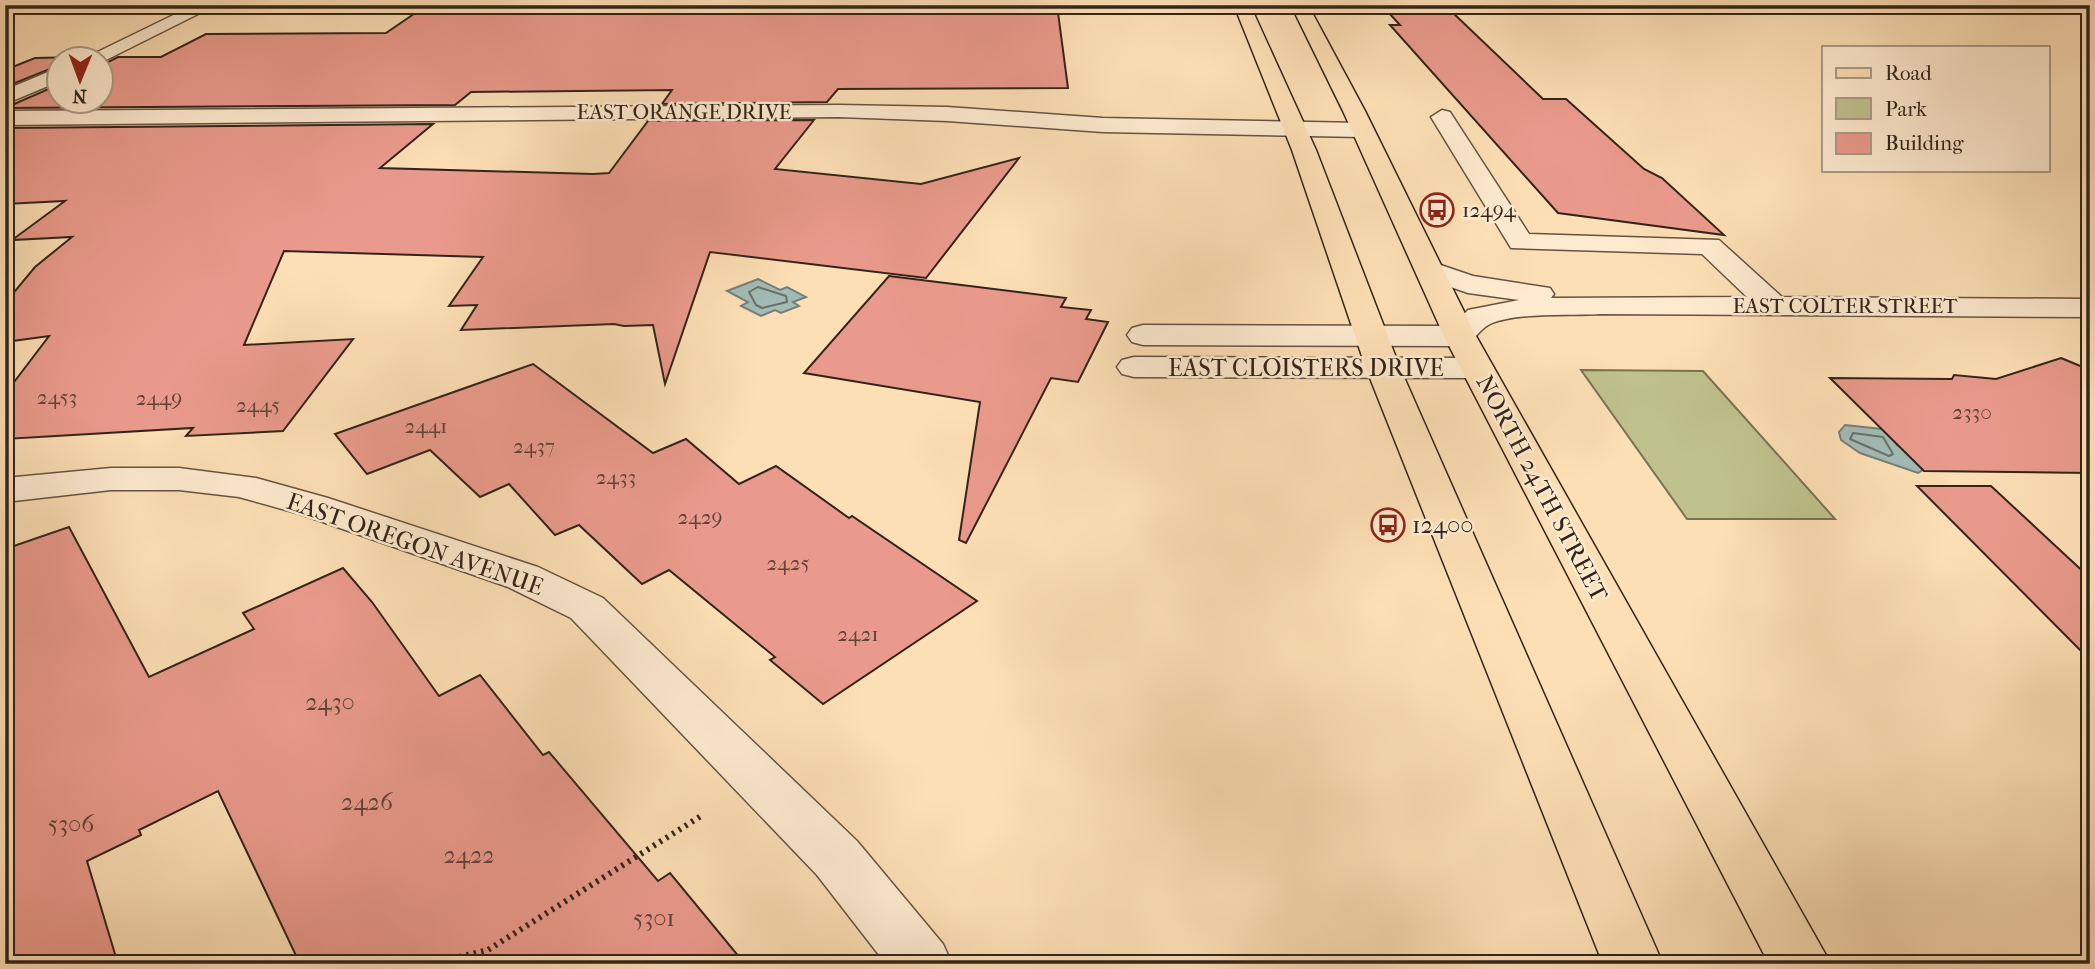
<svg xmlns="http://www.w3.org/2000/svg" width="2095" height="969" font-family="'IM FELL French Canon',serif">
	<rect width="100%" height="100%" fill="#fddfb5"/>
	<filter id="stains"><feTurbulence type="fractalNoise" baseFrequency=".00286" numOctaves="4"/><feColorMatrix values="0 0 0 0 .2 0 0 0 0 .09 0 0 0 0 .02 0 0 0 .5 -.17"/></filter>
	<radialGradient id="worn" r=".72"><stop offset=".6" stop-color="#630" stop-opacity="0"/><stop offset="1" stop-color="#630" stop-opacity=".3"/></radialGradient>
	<!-- green -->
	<path fill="#bfc28d" stroke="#787354" stroke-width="2" d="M1581,370l122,1 132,148h-148z"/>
	<!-- water -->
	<g fill="#a2bbb6" stroke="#757f78" stroke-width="2">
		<path d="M758,279l22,11 7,-3 19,10 -13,5 6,4 -18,7 -6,-3 -14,6 -20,-10 7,-4 -21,-11z"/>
		<path d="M1845,425l37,4 8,4 7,12 35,19 -14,9 -58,-20 -19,-13 -2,-8z"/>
	</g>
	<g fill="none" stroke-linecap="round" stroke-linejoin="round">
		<!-- shore -->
		<g stroke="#6a7068" stroke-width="2">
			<path d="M758,287l28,9 1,6 -25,6 -6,-3 -7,-13z"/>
			<path d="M1853,433l30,4 10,17 -4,2 -39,-17z"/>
		</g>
	</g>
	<!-- building -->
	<g fill="#ea9a8c" stroke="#32241b" stroke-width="2">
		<path d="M427,5h630l11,83 -230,1 -11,13 -165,2 10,-14 -201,2 -16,13 -450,3 55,-24v18h42v-37l16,-8h43l45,-23 180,-1z"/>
		<path d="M1387,11h64l92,88h23l78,70 18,9 62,57 -166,-22 -168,-188h10z"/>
		<path d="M81,57l-21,3v5l-55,22v-17l30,-12z"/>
		<path d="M814,120l-39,49 146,15 98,-26 -93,120 -216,-26 -45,132 -12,-59 -29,1 -10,-2 -153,6 16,-25 -28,1 34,-49 -199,-6 -40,94 109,-6 -70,92 -97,5 7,-8 -188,11v-45l44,-58 -44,6v-39l30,-36 37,-30 -60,3 53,-39 -60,3v-76l428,-4 -53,44 213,6 16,-1 39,-52z"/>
		<path d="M889,276l177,22 -5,9 30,3 -5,9 22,3 -30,60 -27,-4 -85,165 -7,-3 21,-138 -176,-29z"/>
		<path d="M2061,358l29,12v103l-166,-2 -94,-93 122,1 2,-4 42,4z"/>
		<path d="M533,364l120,89 33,-14 53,45 37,-18 73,52 3,-2 125,85 -154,103 -53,-44 5,-3 -106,-87 -27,14 -63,-59 -24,10 -46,-51 -29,13 -50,-47 -63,24 -32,-40z"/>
		<path d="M1917,486h74l99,92v82z"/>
		<path d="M69,527l80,150 105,-48 -11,-16 100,-45 29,34 67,94 41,-21 63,80 6,-3 109,129 12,-8 75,91h-445l-82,-173 -79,39 2,5 -54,26 31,103h-113v-415z"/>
	</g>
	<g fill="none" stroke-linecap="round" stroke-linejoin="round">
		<defs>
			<g id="minor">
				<path d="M194,5h22l-114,57 -21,-2z"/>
				<path d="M60,67v14l-55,23v-14z"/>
				<path d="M839,105l108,2 156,11 259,5 11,7 -11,7 -259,-5 -156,-11 -108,-4 -834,8v-14z"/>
				<path d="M1442,110l8,2 79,122 190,6 63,57 308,2v18l-490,-3c-30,2 -83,-2 -110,10 -12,6 -15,18 -30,22l-317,-1 -11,-3 -5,-7 5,-7 11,-3 309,1 16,-16 51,-10 -51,-7 -49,-17 -4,-6 4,-6 10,-3 44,15 77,12 4,6 -3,4 196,-1 -45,-43 -191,-6 -80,-131z"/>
				<path d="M1134,357l343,1 12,3 5,7 -5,7 -12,3 -343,-1 -12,-3 -5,-7 5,-7z"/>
				<path d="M111,468h68l77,10 72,20 210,69 65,31 254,243 86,103 9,20h-66l-69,-89 -246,-257 -63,-31 -208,-73 -61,-17 -60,-7h-68l-106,12v-24z"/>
			</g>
			<g id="major">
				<path d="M1234,5h16l66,145 84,218 263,596h-60l-237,-596 -74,-218z"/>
				<path d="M1291,5h17l57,106 111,225 355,628h-62l-325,-628 -101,-225z"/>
			</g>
		</defs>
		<!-- minor casing -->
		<use href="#minor" stroke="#655342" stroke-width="3"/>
		<!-- major casing -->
		<use href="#major" stroke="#32241b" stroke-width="3"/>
		<!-- path -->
		<path stroke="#32241b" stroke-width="6" stroke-dasharray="2.5 5" stroke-linecap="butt" d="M430,964l58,-14 213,-134"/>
		<!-- minor -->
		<use href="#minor" fill="#feeacf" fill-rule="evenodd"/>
		<!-- major -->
		<use href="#major" fill="#fddfb5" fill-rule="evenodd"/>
	</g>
	<!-- icons -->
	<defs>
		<symbol id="bus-ring" viewBox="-11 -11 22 22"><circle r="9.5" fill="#feeacf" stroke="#8f2418" stroke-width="1.5"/><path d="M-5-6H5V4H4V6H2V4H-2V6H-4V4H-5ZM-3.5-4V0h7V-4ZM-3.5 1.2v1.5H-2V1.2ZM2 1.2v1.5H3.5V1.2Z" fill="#8f2418"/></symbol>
	</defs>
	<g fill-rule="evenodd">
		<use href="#bus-ring" x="1418" y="191" width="38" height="38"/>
		<use href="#bus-ring" x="1369" y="506" width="38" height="38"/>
	</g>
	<g text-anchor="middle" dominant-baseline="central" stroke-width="5" stroke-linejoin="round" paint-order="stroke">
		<!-- far-street labels -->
		<g font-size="21" fill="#32241b" stroke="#feeacf">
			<text x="684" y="112">EAST ORANGE DRIVE</text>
			<text x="1845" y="306">EAST COLTER STREET</text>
		</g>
		<!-- far-poi labels -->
		<g font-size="21" fill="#32241b" stroke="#feeacf" text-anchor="start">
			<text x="1462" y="210">12494</text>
		</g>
		<!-- number labels -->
		<g font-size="21" fill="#604237">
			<text x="57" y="397">2453</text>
			<text x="159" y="398">2449</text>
			<text x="258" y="405">2445</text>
			<text x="1972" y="412">2330</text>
			<text x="426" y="426">2441</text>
			<text x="534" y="446">2437</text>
			<text x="616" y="477">2433</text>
			<text x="700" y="517">2429</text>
			<text x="788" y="563">2425</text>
			<text x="858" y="634">2421</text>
		</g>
		<!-- street labels -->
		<g font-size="24" fill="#32241b" stroke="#feeacf">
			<text x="1306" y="368">EAST CLOISTERS DRIVE</text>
			<text transform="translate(1542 488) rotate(62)">NORTH 24TH STREET</text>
			<text transform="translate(415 544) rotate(19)">EAST OREGON AVENUE</text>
		</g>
		<!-- poi labels -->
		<g font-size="24" fill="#32241b" stroke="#feeacf" text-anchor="start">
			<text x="1412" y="525">12400</text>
		</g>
		<!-- near-number labels -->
		<g font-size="24" fill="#604237">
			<text x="330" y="702">2430</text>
			<text x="367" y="802">2426</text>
			<text x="71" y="824">5306</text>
			<text x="469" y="855">2422</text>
			<text x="654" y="918">5301</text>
		</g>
	</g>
	<!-- margin -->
	<rect width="2095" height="969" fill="none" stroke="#fddfb5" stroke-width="28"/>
	<rect x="7" y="7" width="2081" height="955" fill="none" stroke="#32241b" stroke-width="3.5"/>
	<rect x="14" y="14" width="2067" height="941" fill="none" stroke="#32241b" stroke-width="2"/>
	<!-- legend -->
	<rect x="1822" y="46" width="228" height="126" fill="#feeacf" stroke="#ac9b87" stroke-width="2"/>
	<rect x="1836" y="68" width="35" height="10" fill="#fddfb5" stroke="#ac9b87" stroke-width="2"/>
	<text x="1885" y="80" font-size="21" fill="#32241b">Road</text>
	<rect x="1836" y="98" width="35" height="21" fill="#bfc28d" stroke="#ac9b87" stroke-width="2"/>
	<text x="1885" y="116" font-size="21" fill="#32241b">Park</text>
	<rect x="1836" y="133" width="35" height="21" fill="#ea9a8c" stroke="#ac9b87" stroke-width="2"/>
	<text x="1885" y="150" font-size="21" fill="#32241b">Building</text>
	<!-- north arrow -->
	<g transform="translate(80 80) rotate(181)"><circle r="33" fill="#feeacf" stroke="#ac9b87" stroke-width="2"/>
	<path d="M0-5L12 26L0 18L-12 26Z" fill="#8f2418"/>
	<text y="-10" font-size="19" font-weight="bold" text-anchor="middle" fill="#32241b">N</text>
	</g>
	<rect width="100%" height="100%" filter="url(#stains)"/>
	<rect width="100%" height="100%" fill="url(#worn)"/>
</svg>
